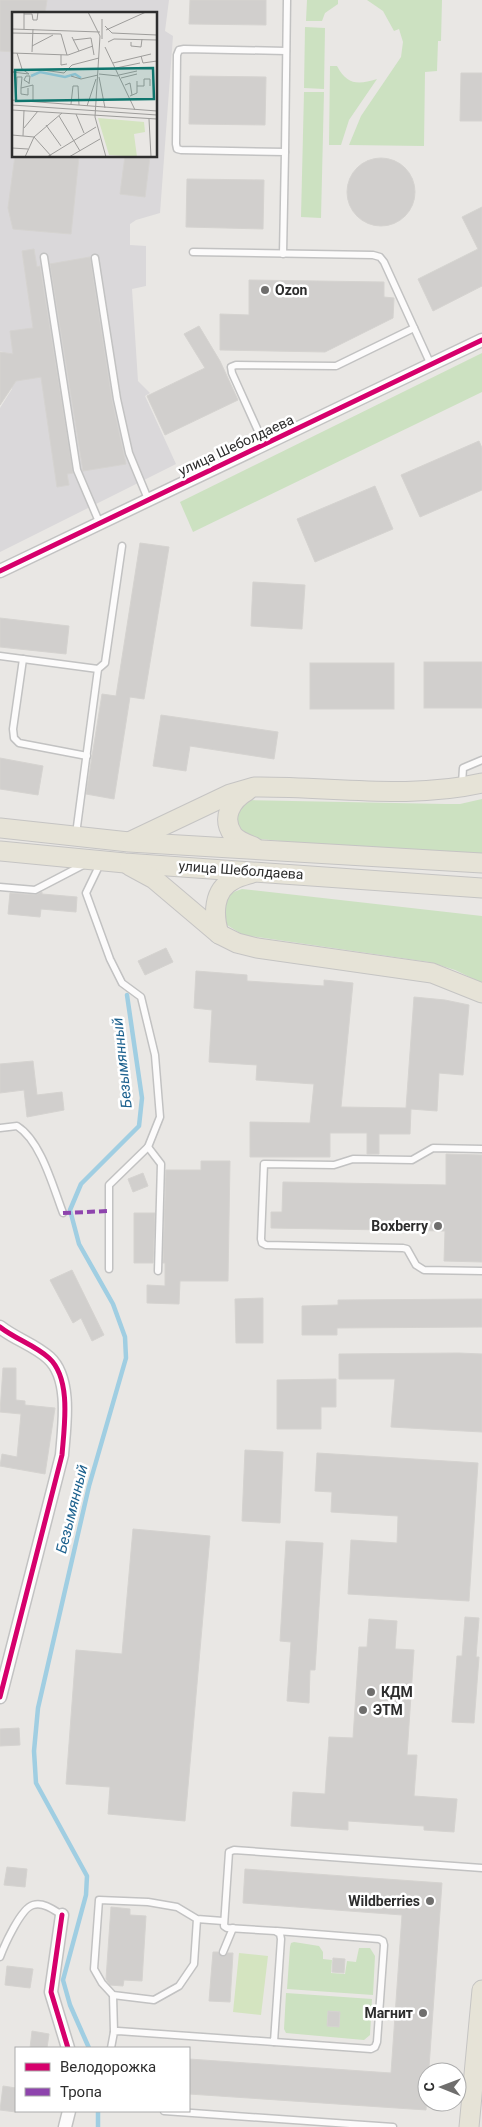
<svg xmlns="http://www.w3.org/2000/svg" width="482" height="2127" font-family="Roboto,sans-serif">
	<rect width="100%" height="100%" fill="#e9e7e4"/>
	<!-- industrial -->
	<path fill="#dad8da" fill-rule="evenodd" d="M0,0h169l-4,31 8,5 -13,177 -24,7 -6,4v21l16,1v40l-14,3 6,92 12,12 -5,3 31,68 -176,88v-144l12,-19 -12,-15v-13l3,-9 -3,-1zM14,14h142v142h-142z"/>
	<!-- green -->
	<g fill="#cce1c1" fill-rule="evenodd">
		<path d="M307,0h31v4l-13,9 -3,8h-16z"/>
		<path d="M367,0h75l-1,41h-3l-1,30 -12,1 -1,74 -75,-1 12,-29 40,-59 2,-15 -4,-13 -5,2 -11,-20z"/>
		<path d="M305,27l20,1 -1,61 -20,-1z"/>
		<path d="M330,66h7c10,19 21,19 40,13l-28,41 -8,25h-12z"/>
		<path d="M304,92h20l-3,126 -20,-1z"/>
		<path d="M482,353v39l-289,140 -13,-30z"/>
		<path d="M482,799v60l-234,-21 -10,-5 -4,-20 13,-13 199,4h14z"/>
		<path d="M242,889l240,27v67l-27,-13 -26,-8 -186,-27 -16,-10 -3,-7v-18l7,-7z"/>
		<path d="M294,1942l25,4 4,6v7l9,1 -1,13 14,1 2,-13 9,1 3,-14h11l5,8 -2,39 -86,-6 3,-42 1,-4z"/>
		<path d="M286,1993l86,6 -2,36 -6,5 -78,-7 -2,-4zM328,2011l12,1 -1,15 -12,-1z"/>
	</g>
	<!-- pitch -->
	<path fill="#d4e4c0" d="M239,1953l29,3 -7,59 -28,-3z"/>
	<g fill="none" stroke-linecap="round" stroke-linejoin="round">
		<!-- stream -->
		<g stroke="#a0cee2" stroke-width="4.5">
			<path d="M89,2048l-19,-43 -7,-25 23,-85 1,-19 -51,-93 -2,-32 4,-43 51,-222 37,-128 -1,-21 -12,-33 -34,-60 -9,-34 11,-26 58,-58 3,-28 -15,-103"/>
			<path d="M98,2111v16"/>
		</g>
	</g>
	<!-- building -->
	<g fill="#d1cfcd" stroke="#d5d3d0">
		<path d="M0,0h47l-2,14h-31v38l-14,-1z"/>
		<path d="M190,0h76v25l-77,-1z"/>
		<path d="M461,73h21v48h-22z"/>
		<path d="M190,76l76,1 -1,48 -76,-1z"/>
		<path d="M15,156h64l-8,78 -58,-5 -5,-21z"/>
		<path d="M125,156h25l-5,41 -25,-3z"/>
		<circle cx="381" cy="192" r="34"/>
		<path d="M187,179l77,1 -1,49 -77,-2z"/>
		<path d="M482,207v79l-49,25 -15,-32 60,-30 -16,-32z"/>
		<path d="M34,249l3,18 3,-1 33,207 -6,1 2,11 -12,2 -16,-110 -25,4 -16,24v-53l13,2 -3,-23 23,-3 -11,-77z"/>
		<path d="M90,257l22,143 14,64 -43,7 -33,-207z"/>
		<path d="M249,280l135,2v15l10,1 -1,20 -68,34 -105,-2v-36l29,1z"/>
		<path d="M199,326l21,35 18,39 -73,35 -18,-39 58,-28 -21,-34z"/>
		<path d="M479,441l3,7v42l-62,27 -19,-42z"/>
		<path d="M375,486l18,43 -78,33 -18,-43z"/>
		<path d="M140,543l29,4 -25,152 -14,-2 -16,102 -28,-5 16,-100 14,2z"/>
		<path d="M253,582l52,3 -3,44 -51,-3z"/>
		<path d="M0,618l69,8 -3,28 -66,-7z"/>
		<rect x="424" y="662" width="58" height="46"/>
		<rect x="310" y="663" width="84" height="46"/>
		<path d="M161,715l117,17 -4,27 -84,-13 -4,25 -33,-5z"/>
		<path d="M0,758l43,8 -5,29 -38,-6z"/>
		<path d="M42,892v2l35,3 -1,15 -35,-3 -1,8 -32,-3 2,-21 25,2z"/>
		<path d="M166,948l7,14 -28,13 -7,-14z"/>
		<path d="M196,971l51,4v6l77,5v-6l29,3 -12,124 65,1 8,-111 31,3 24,5 -6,70 -24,-2 -2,38 -26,-2 -1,25h-31v20h-12v-21h-37v24h-80v-35l60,1 4,-39 -58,-4 1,-15 -48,-3 3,-52 -18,-2z"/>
		<path d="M33,1061l4,34 25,-3 2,18 -37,7 -3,-27 -24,3v-29z"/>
		<path d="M446,1154l36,1v107l-38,-1 1,-30 -174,-3v-16h11l1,-30 163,3z"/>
		<path d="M201,1161h29l-2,120h-48l-1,23 -32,-1v-18l18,1v-23h-2l3,-93h35z"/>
		<path d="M143,1173l5,13 -15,6 -5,-13z"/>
		<path d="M134,1213h21l-2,50h-19z"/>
		<path d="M72,1270l32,65 -12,6 -11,-23 -8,5 -23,-43z"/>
		<path d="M263,1298v45h-27l-1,-44z"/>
		<path d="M482,1299v28l-145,1v7h-35v-29l36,-1v-5z"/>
		<path d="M459,1353l23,1v78l-91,-5 4,-48h-56v-25z"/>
		<path d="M3,1368h13v32l9,1v4l30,3 -10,66 -45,-8 2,-12 15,3 4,-43 -21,-2z"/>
		<path d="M336,1379v28h-15v22h-44v-49z"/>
		<path d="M245,1450l38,2 -3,71 -38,-2z"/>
		<path d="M317,1453l161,10 -9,138 -121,-7 3,-54 46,3 1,-27 -67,-4 1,-20 -17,-1z"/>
		<path d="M133,1529l77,7 -25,285 -77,-7 2,-27 -44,-3 10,-134 46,4z"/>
		<path d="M286,1541l37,2 -8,127h-5l-1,33 -22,-2 4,-59 -11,-1z"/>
		<path d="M465,1617l14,1 -3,39h3l-5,66 -22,-1 5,-66h5z"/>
		<path d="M369,1619l28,2 -2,28 19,1 -7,105h10l-3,41 43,3 -3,33 -30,-2v-4l-76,-5v9l-57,-4 2,-34 32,2 4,-57 24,1 6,-91h8z"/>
		<path d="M19,1728l1,17 -20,1v-17z"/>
		<path d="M7,1867l20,2 -2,18 -21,-2z"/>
		<path d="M245,1869l197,14 -16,227 -237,-16v-35l202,14 11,-158 -159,-12z"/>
		<path d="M111,1907l19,2v6l16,1 -4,65 -18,-1 -1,6 -13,-1 -4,-6z"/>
		<path d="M213,1952h5l5,5 5,-4h5l-3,49 -21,-1z"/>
		<path d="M333,1958l12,1 -1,14 -12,-1z"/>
		<path d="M7,1966l26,3 -3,19 -25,-3z"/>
		<path d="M328,2011l12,1 -1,15 -12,-1z"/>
		<path d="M32,2031l17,3 -2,14h-17z"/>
		<path d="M3,2086l13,2v24l-16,-2z"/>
	</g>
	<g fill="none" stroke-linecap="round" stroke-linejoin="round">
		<defs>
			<g id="service">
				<path d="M285,152l2,-152"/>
				<path d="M193,252l180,3 7,2 4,5 47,103"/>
				<path d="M283,254l2,-102 -104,-2 -4,-1 -1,-5 1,-89 2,-5 5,-1 102,2"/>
				<path d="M44,257l33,213 23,54"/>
				<path d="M95,258l22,141 12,54 19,46"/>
				<path d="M264,444l-32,-71 -1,-6 5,-2 100,1 78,-38"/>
				<path d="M0,656l98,13"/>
				<path d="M23,659l-10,70 1,9 5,5 68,13"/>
				<path d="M462,784l1,-16 19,-8"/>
				<path d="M76,834l22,-165 7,-6 17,-117"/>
				<path d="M100,864l-14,29 24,66 12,24 19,14 14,58 5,62 -12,30 -39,38v84"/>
				<path d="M0,887l35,3 50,-26"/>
				<path d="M0,1128l17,-2c24,15 36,61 46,87"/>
				<path d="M148,1147l13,17 -3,107"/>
				<path d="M482,1149l-49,-1 -21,12 -59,-1 -19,6 -70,-1 -3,75 1,4 4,2 137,3 4,1 9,16 8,5 58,1"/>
				<path d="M197,1919l-3,45 -15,22 -25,14 -41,-5 -11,-12 -8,-14 5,-69 49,2 29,5 20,12 26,2"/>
				<path d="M223,1952l10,-24"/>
				<path d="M0,1957c4,-11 21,-49 33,-52 11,-3 21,5 29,10"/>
				<path d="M113,1995l1,37"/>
				<path d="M274,2042l97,7 4,-2 2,-5 7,-97 -1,-4 -4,-2 -102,-8"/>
				<path d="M111,2048l3,-16 4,-1 156,11 7,-103 -1,-5 -5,-3 -48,-3 -3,-2 5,-74 5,-2 248,18"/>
				<path d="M164,2111l229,16"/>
			</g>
			<g id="minor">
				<path d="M0,571l482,-231"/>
				<path d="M0,1327c15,12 35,18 49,31 23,21 15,70 13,97l-62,242"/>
				<path d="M62,1915l-11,77 17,56"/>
				<path d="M65,2127l4,-16"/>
			</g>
			<g id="primary">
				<path d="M247,791c-16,9 -26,27 -14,44 5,6 14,9 21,12"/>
				<path d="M0,828l129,14 353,21"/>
				<path d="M131,841l99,-47 24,-7c76,-1 154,13 228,-4"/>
				<path d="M0,851l125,12 357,25"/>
				<path d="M130,866l24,13 65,55 18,9 20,5 175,25 50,20"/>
				<path d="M219,934c-6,-19 -6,-44 14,-54 5,-3 13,-5 19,-7"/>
				<path d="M469,2127l13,-137"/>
			</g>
		</defs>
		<!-- service casing -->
		<use href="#service" stroke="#c2c2c2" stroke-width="9"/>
		<!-- minor casing -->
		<use href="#minor" stroke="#c2c2c2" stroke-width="15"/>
		<!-- primary casing -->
		<use href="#primary" stroke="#c5c4c3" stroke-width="21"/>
		<!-- service -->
		<use href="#service" stroke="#fcfbfb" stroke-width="6"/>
		<!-- minor -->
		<use href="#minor" stroke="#fcfbfb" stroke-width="12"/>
		<!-- primary -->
		<use href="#primary" stroke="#e6e3d7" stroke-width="19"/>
		<!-- quiet -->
		<path stroke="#8e44ad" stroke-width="4" stroke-dasharray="8 4" stroke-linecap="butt" d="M63,1213l46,-2"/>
		<defs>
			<g id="cycleway">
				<path d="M0,571l482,-231"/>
				<path d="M0,1327c15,12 35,18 49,31 23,21 15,70 13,97l-62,242"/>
				<path d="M62,1915l-11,77 17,56"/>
			</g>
		</defs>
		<!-- cycleway casing -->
		<use href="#cycleway" stroke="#fff" stroke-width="8"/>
		<!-- cycleway -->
		<use href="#cycleway" stroke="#d6006c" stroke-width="5"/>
	</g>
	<!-- markers -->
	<g fill="#6f6e6d" stroke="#fff" stroke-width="2">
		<circle cx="265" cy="290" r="5"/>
		<circle cx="438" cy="1226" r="5"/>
		<circle cx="371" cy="1692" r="5"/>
		<circle cx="363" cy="1710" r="5"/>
		<circle cx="430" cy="1901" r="5"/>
		<circle cx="423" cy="2013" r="5"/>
	</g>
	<g text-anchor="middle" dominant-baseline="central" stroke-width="5" stroke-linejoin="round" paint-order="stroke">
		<!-- poi labels -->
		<g font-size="14" font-weight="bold" fill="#2d2d2d" stroke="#fff" text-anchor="start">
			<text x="275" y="290">Ozon</text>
			<text x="428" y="1226" text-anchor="end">Boxberry</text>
			<text x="381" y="1692">КДМ</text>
			<text x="373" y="1710">ЭТМ</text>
			<text x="420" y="1901" text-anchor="end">Wildberries</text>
			<text x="413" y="2013" text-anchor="end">Магнит</text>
		</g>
		<!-- street labels -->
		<g font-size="14" fill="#2d2d2d" stroke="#fff">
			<text transform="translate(236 445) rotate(-25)">улица Шеболдаева</text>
			<text transform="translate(241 870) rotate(4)">улица Шеболдаева</text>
		</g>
		<!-- water labels -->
		<g font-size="15" font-style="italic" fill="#1e628f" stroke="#fff">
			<text transform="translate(122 1063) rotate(-96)">Безымянный</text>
			<text transform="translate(72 1509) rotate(-76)">Безымянный</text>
		</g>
	</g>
	<!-- overview -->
	<g transform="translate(12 12)">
		<rect width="145" height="145" fill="#e9e7e4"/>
		<path d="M86,106l46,4 1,10 -11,2 3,23 -28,-2z" fill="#d4e4c0"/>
		<path fill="none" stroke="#a0cee2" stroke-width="2.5" d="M19,64l9,-4 25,5 10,-3 6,4"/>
		<path fill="none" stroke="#9e9d9b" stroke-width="1" d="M76,0l12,24 -5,81 11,40M12,2h8l1,6h4l1,-8M93,14l7,7 45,2M0,17l88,3M12,17v-17M94,18l40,-18M0,21l49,1 6,21M60,25l7,14M90,27v-20M61,28l18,-2 3,17M96,30l6,-3 43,1M119,30v4l10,1 1,-8M20,34l21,-11M93,35l30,63M20,40l1,-23M0,41l56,2 25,-9M5,41l5,16M49,43v10l6,-1M129,44l2,7 14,-2M101,51l38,-9M104,56l24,-5M31,58l21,3 8,-8 27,-7M0,60l17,2M1,60l9,-3 7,5M87,62l19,2M107,63l18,-4M59,64l10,3 17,-4M87,65l6,31M109,66l16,-4M17,72l1,-8h-4l-2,4 5,3M113,73l5,-2 2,12M125,74h7v-7h6v7M9,76v6l7,1v-7M118,84l7,-3v-12M0,88l145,11M4,89l1,-24h5l-1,11 12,-3v16M59,92l2,-18h5l1,19M0,93l145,10M75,94l9,-27M0,98l145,9M64,102l8,19M47,104l21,35M137,107l2,38M34,113l15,21M12,116l14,-17M0,123l22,2M11,124l1,-26M22,125l18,20M0,136l16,1M13,145l9,-20 28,-24M35,145l49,-30M57,145l31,-18"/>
		<path fill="#0f766e" fill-opacity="0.15" stroke="#0f766e" stroke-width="2.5" d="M141,56l1,31 -138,2 -1,-31z"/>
		<rect width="145" height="145" fill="none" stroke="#2d2d2d" stroke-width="2.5"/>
	</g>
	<!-- legend -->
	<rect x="15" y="2047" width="175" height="65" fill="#ffffff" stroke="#ababab"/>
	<rect x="25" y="2063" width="25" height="8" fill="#d6006c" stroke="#ababab"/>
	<text x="60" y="2072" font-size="15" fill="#2d2d2d">Велодорожка</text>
	<rect x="25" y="2088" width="25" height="8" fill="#8e44ad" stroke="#ababab"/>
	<text x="60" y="2097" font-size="15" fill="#2d2d2d">Тропа</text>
	<!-- north arrow -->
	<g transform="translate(442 2087) rotate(271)"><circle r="24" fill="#ffffff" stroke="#ababab"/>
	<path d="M0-4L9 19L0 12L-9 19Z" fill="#6f6e6d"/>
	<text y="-8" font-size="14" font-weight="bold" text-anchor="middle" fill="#2d2d2d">С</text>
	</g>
</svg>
